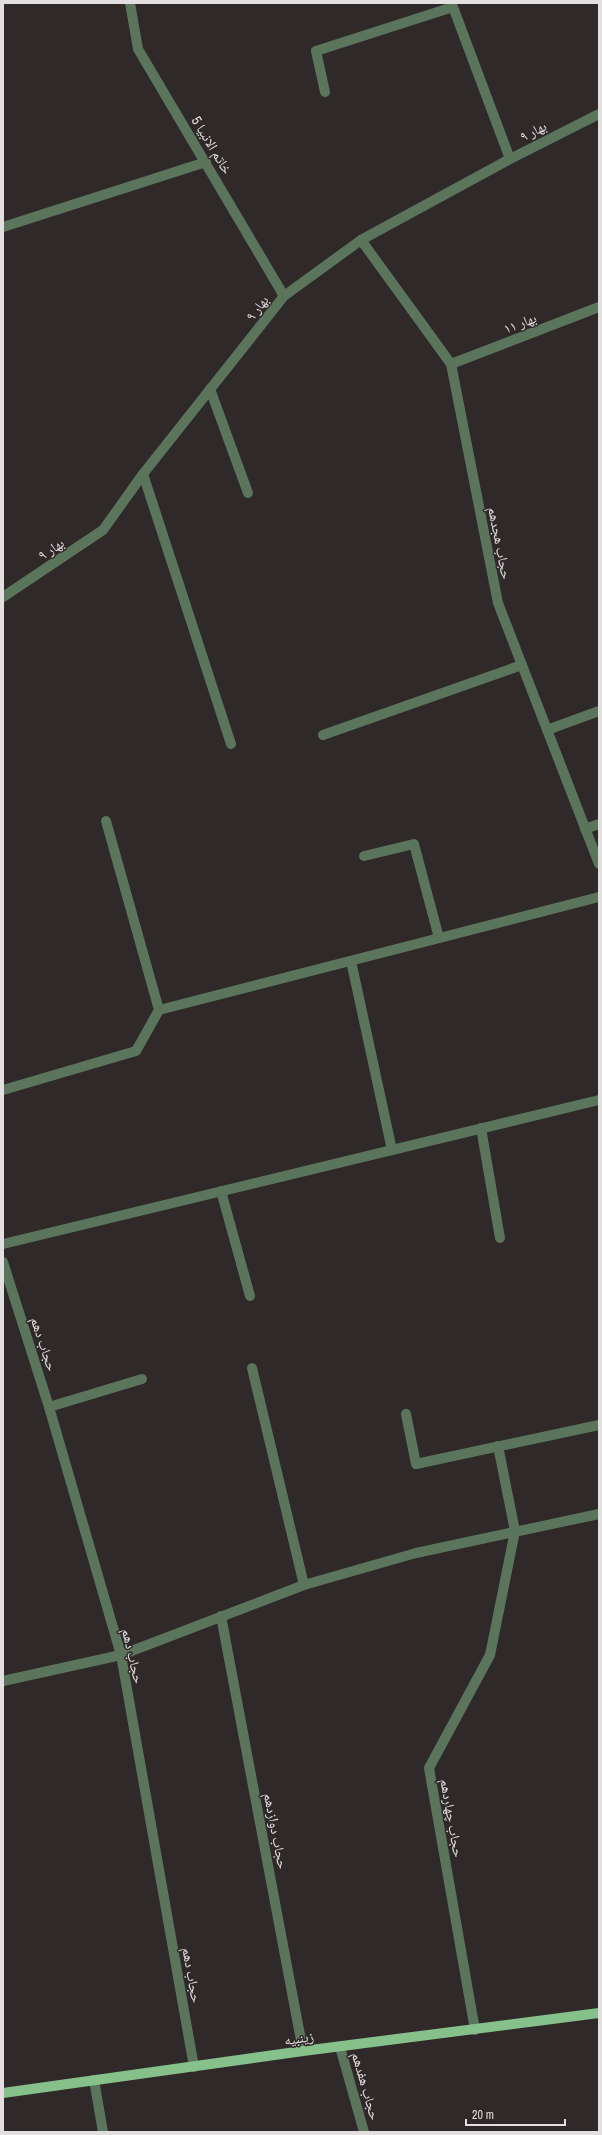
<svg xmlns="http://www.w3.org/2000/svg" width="602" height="2135" font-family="'Archivo Narrow','Noto Naskh Arabic',sans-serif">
	<rect width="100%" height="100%" fill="#2f2929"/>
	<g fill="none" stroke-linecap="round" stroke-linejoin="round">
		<!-- minor -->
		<g stroke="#5a755b" stroke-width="10">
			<path d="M130,3l8,46 146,247"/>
			<path d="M325,92l-9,-41 137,-44 57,152"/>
			<path d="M3,227l203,-65"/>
			<path d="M361,240l90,124 47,239 101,261"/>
			<path d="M451,364l148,-57"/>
			<path d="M210,389l38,104"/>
			<path d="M143,474l88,270"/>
			<path d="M3,597l100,-67 40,-56 141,-178 77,-56 149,-81 89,-45"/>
			<path d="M547,730l52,-19"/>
			<path d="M323,735l199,-70"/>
			<path d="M106,821l53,189 440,-113"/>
			<path d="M585,829l14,-5"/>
			<path d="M364,856l50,-12 25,94"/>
			<path d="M351,961l41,189"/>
			<path d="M3,1090l133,-39 23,-41"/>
			<path d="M481,1128l19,110"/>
			<path d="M221,1191l29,105"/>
			<path d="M3,1244l596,-144"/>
			<path d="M3,1262l46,145 72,248 73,412"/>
			<path d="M252,1368l52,217"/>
			<path d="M49,1407l93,-28"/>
			<path d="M406,1414l10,50 183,-39"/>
			<path d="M221,1616l82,435"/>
			<path d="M3,1681l118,-26 183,-70 112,-32 183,-39"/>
			<path d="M475,2030l-46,-262 61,-113 25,-124 -17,-85"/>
			<path d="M340,2047l24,85"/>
			<path d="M94,2080l9,52"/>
		</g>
		<!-- major -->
		<path stroke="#86c08a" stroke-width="10" d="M3,2093l300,-42 296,-38"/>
	</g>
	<g text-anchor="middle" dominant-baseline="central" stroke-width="3" stroke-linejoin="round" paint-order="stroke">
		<!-- street labels -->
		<g font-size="14" fill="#e3dedf" stroke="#2f2929">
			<text transform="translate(533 131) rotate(-27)">بهار ۹</text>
			<text transform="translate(212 145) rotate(59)">خاتم الانبیا 5</text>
			<text transform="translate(257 308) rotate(-52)">بهار ۹</text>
			<text transform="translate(520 323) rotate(-21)">بهار ۱۱</text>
			<text transform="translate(500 543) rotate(79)">حجاب هجدهم</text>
			<text transform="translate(51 549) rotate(-34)">بهار ۹</text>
			<text transform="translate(44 1344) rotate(72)">حجاب دهم</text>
			<text transform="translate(133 1656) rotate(77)">حجاب دهم</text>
			<text transform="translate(452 1818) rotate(80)">حجاب چهاردهم</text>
			<text transform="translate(276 1831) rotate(79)">حجاب دوازدهم</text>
			<text transform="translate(192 1975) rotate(80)">حجاب دهم</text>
			<text transform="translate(299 2038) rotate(-8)">زینبیه</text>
			<text transform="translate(366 2086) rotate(74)">حجاب هفدهم</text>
		</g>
	</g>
	<!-- border -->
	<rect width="602" height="2135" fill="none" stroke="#e3dedf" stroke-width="8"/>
	<!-- scale -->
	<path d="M466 2119v6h99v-6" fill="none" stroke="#e3dedf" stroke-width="2"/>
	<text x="472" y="2119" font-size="12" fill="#e3dedf" stroke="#2f2929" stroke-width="3" paint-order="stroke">20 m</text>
</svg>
